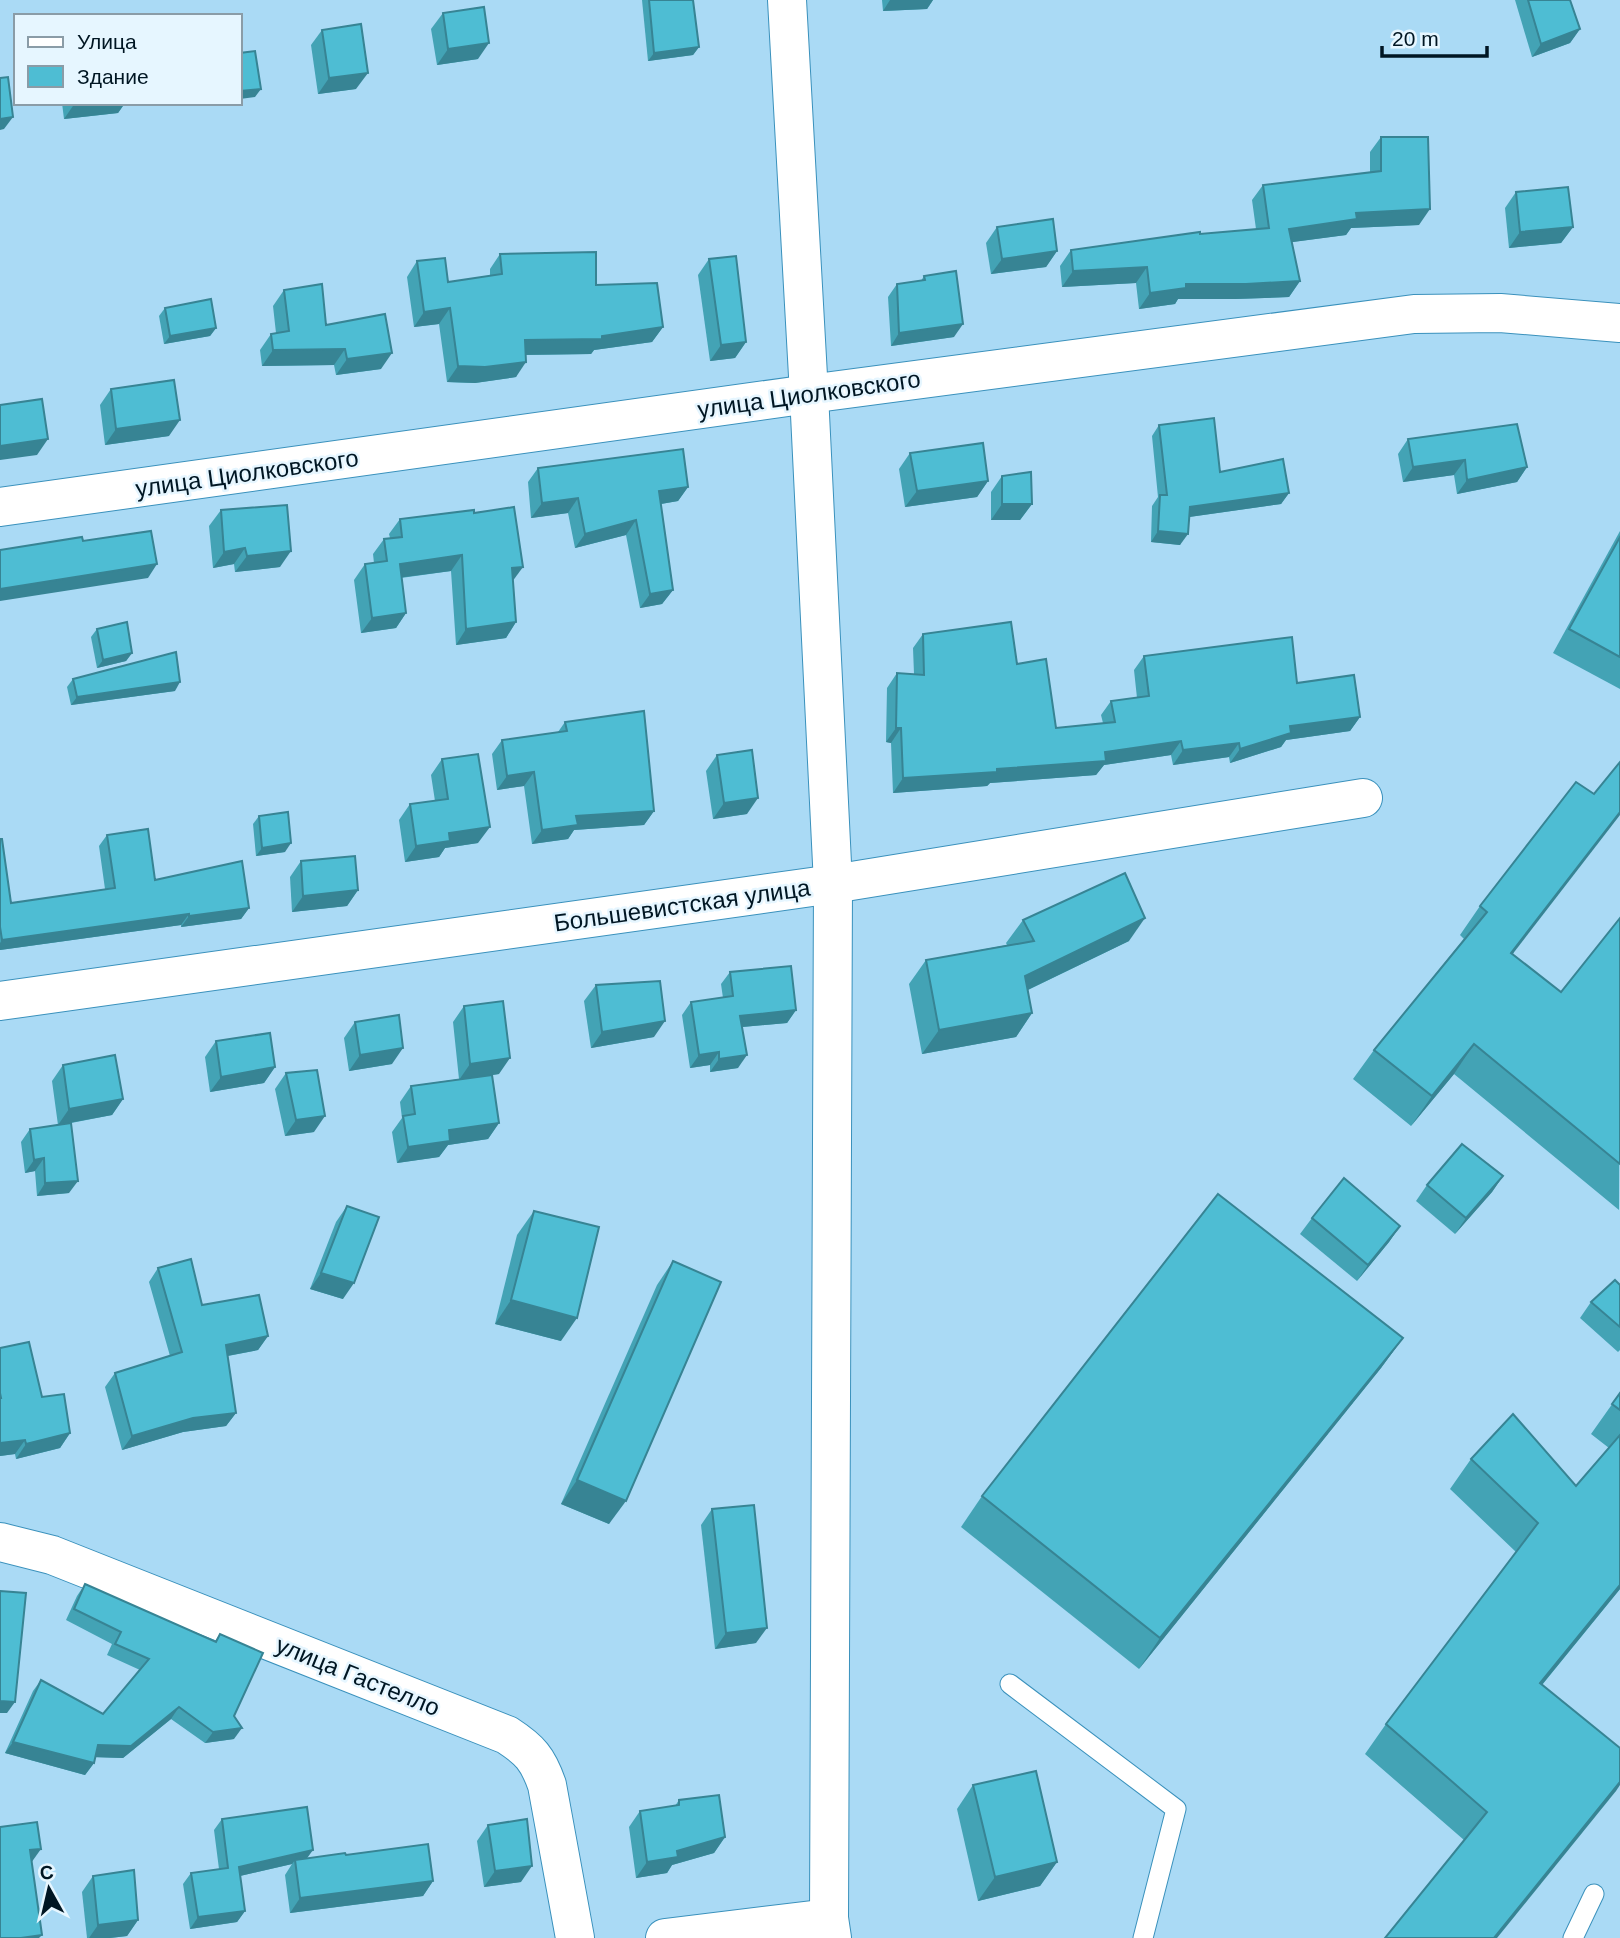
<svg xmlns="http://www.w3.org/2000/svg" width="1620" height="1938" font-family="Helvetica,sans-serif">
	<rect width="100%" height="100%" fill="#aadaf5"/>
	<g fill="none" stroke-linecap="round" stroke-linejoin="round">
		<defs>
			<g id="service">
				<path d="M1010,1684l166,125 -33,129"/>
				<path d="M1573,1938l21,-44"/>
			</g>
			<g id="minor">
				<path d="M0,507l809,-113 605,-80 86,-1 120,10"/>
				<path d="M0,1001l833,-117 530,-86"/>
				<path d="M0,1542l52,13 455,180c23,15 31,24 40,50l28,153"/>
				<path d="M665,1938l164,-20"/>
			</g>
			<path id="tertiary" d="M787,0l22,394 24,490 -4,1034 3,20"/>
		</defs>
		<!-- service casing -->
		<use href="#service" stroke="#3a91bc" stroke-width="21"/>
		<!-- minor casing -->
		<use href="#minor" stroke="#3a91bc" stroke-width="40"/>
		<!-- tertiary casing -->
		<use href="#tertiary" stroke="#3a91bc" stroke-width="40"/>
		<!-- service -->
		<use href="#service" stroke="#fff" stroke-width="19"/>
		<!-- minor -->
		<use href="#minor" stroke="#fff" stroke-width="38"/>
		<!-- tertiary -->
		<use href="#tertiary" stroke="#fff" stroke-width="38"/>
	</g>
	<!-- wall -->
	<g fill="#43a3b5">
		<path d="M642,0h51l6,47 -6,8 -45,6z"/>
		<path d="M882,0h51l-6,9 -44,2z"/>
		<path d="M1515,0h55l10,29 -10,14 -38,14z"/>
		<path d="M443,13l35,46 -41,6 -6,-36z"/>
		<path d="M322,30l34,59 -38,5 -7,-49z"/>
		<path d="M62,103h63l-7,10 -54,6z"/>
		<path d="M1381,137l38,88 -68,3 -5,7 -54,7 8,39 -11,16 -54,2h-57l-3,5 -36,5 -3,-26 -74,4 -2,-21 11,-16 129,-16 56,-5 -4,-29 11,-15 107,-12v-21z"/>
		<path d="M1516,192l57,35 -12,16 -52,5 -4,-40z"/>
		<path d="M997,227l60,24 -11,16 -55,7 -5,-31z"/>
		<path d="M500,254l96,31 67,42 -11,15 -58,8 -3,4 -65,1 -10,22 -41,6 -28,-1 -8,-58 -25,3 -7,-50 10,-16 31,21 42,-6v-7z"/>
		<path d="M709,259l37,83 -11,16 -25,3 -12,-86z"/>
		<path d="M924,276l30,61 -63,9 -3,-49 9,-13 24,-3z"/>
		<path d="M284,290l42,35 55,44 -45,6 -2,-10 -72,1 -2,-16 11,-16 5,-1 -3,-27z"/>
		<path d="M165,308l51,20 -6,8 -46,8 -5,-28z"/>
		<path d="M111,389l58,47 -64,9 -5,-40z"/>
		<path d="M1159,425l61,47 69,21 -8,11 -92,13 -9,28 -29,-3 1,-36 6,-9 -6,-61z"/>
		<path d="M1408,439l119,28 -10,15 -60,12 -3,-19 -51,7 -5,-28z"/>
		<path d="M910,453l78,28 -11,16 -72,10 -6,-38z"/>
		<path d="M538,468l150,19 -10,14 -17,3 12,86 -11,14 -22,4 -14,-73 -51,13 -7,-35 -37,5 -3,-36z"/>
		<path d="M1002,476l30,28 -12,16h-29v-28z"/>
		<path d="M221,510l59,57 -45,5 -1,-8 -21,4 -4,-42z"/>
		<path d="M474,513l39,68 3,41 -10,16 -50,7 -5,-74 -50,7 5,35 -10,15 -35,5 -7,-53 11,-16 9,-1 -1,-9 11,-15 6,-1 -1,-4 11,-15z"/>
		<path d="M1620,531v158l-67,-36z"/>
		<path d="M97,629l35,24 -6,8 -29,7 -6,-31z"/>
		<path d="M923,634l94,30 39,64 47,-5 -2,-8 10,-14 26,-3 -3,-28 10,-14 153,27 63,34 -10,14 -64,9 -5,7 -51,16 -1,-6 -56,8 -2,-10 -67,10 -8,10 -106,8 -3,3 -94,7 -2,-50 -5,-1 1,-54 10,-15 17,1 -1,-26z"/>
		<path d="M73,679l102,12 -104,14 -4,-18z"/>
		<path d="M565,722l89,89 -10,14 -70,5 -6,9 -36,5 -8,-58 -27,4 -5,-36 10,-14 56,-8z"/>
		<path d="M717,755l30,59 -34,5 -7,-48z"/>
		<path d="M442,759l36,84 -33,5 -6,9 -34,5 -6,-42 11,-16 25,-3 -4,-26z"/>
		<path d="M1576,782l-63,172 48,38 59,-74 -1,292 -165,-136 -43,52 -58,-47 21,-29 90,-111 -4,-4 20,-29z"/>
		<path d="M259,816l26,36 -29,4 -3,-32z"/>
		<path d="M107,835l48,45 94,28 -8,11 -60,8v-2l-181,25v-111l11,64 94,-14 -6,-43z"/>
		<path d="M301,861l57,29 -11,16 -55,6 -2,-35z"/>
		<path d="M1023,920l106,21 -101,49 4,23 -16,24 -94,17 -13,-70 17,-24 81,-15 -1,-2z"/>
		<path d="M730,972l66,38 -9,13 -45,4 -4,41 -28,4v-7l-20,3 -8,-53 9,-13 32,-4 -2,-14z"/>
		<path d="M596,985l58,52 -63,11 -7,-47z"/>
		<path d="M464,1006l35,68 -7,1 7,48 -11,16 -40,6 -9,12 -42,6 -5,-31 10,-14 -2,-16 11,-16 48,-7 -6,-57z"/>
		<path d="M355,1022l37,42 -43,7 -5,-33z"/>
		<path d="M216,1041l59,26 -11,16 -54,9 -5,-35z"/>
		<path d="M63,1065l60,34 -11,16 -51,10 8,68 -32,3 -2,-25 -10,2 -4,-31 9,-13 28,-4 -6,-44z"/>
		<path d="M286,1073l28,59 -29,4 -10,-47z"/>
		<path d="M1503,1176l-11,16 -37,42 -39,-33 11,-16z"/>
		<path d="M347,1206l-4,93 -33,-10 26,-67z"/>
		<path d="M534,1211l27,130 -66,-17 22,-89z"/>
		<path d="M1312,1218l88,8 -11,16 -32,39 -57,-47z"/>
		<path d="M673,1261l-64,263 -48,-20 96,-219z"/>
		<path d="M158,1268l44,37 66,31 -10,14 -30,6 8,57 -10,13 -43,6 -61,18 -17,-63 10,-14 55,-17 -21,-74z"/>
		<path d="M1620,1285v65l-2,2 -38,-34 11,-16z"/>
		<path d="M1403,1338l-22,30 -242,301 -178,-142 21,-31z"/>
		<path d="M0,1348l42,49 28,36 -10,15 -44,11 -1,-5 -15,2z"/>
		<path d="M1620,1393v196l-78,96 74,106 -152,49 -99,-86 21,-30 130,-172 -66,-63 21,-30 105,27 33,-38 -18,-14z"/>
		<path d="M712,1509l44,134 -41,6 -14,-124z"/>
		<path d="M85,1584l130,57 5,-7 14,82v23l-29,4 -34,-24 -48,39 -28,-1 -1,6 -9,12 -80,-22 28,-62 8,-11 62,34 37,-44 -33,-15 5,-11 -46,-24 11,-24z"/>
		<path d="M973,1785l84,77 -17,24 -62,15 -21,-92z"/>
		<path d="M679,1800l46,37 -11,16 -42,12 -5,8 -31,5 -7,-51 11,-16 35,-5z"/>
		<path d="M222,1819l85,39 39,-3 87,26 -10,15 -133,17 -5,-38 7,-11 -52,12 5,35 -8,11 -47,7 -7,-45 8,-11 28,-4 -5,-39z"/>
		<path d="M488,1825l33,57 -37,5 -7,-46z"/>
		<path d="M93,1876l45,44 -11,16 -17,2h-23l-5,-46z"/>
	</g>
	<!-- shaded-wall -->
	<g fill="#378494">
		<path d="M890,0h43l-6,9 -44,2z"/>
		<path d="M1580,29l-10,14 -38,14 9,-13z"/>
		<path d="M489,43l-11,16 -41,6 11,-16z"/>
		<path d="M699,47l-6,8 -45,6 6,-8z"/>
		<path d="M368,73l-12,16 -38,5 11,-16z"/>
		<path d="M261,89l-6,8 -15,2v-8z"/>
		<path d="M75,103h50l-7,10 -54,6z"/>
		<path d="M13,117l-9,12 -4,1v-11z"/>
		<path d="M1430,209l-11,16 -68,3 -5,7 -68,9 11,-15 67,-16z"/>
		<path d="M1573,227l-12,16 -52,5 11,-16z"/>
		<path d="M1057,251l-11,16 -55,7 11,-15z"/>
		<path d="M1147,267l-11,16 -74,4 11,-16z"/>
		<path d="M1300,281l-11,16 -54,2h-57l-3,5 -36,5 11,-16 36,-9z"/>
		<path d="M450,308l-11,16 -25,3 10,-15z"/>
		<path d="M963,324l-9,13 -63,9 8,-13z"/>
		<path d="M663,327l-11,15 -58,8 -3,4 -76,1 10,-15 77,-4z"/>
		<path d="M216,328l-6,8 -46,8 6,-8z"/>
		<path d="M746,342l-11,16 -25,3 11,-16z"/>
		<path d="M345,349l-11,16 -72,1 11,-16z"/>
		<path d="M392,353l-11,16 -45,6 11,-16z"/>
		<path d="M526,362l-10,15 -41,6 -28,-1 11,-16z"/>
		<path d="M180,420l-11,16 -64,9 11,-16z"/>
		<path d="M48,439l-11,16 -37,5v-14z"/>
		<path d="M1465,460l-11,15 -51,7 10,-15z"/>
		<path d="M1527,467l-10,15 -60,12 10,-14z"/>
		<path d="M988,481l-11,16 -72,10 12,-16z"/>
		<path d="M688,487l-10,14 -29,5 10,-15z"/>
		<path d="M1289,493l-8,11 -99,14 8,-11z"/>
		<path d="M578,498l-10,15 -37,5 11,-15z"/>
		<path d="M1002,504h30l-12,16h-29z"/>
		<path d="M636,520l-10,15 -51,13 10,-14z"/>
		<path d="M1158,531l30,3 -8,11 -29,-3z"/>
		<path d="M245,548l-11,16 -21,4 11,-16z"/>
		<path d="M291,551l-11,16 -45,5 12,-16z"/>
		<path d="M462,555l-11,16 -62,8 11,-15z"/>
		<path d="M157,564l-9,14 -148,23v-12z"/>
		<path d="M523,567l-11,15v-14z"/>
		<path d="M673,590l-11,14 -22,4 10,-14z"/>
		<path d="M406,613l-10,15 -35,5 11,-15z"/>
		<path d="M516,622l-10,16 -50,7 10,-16z"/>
		<path d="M132,653l-6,8 -29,7 6,-8z"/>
		<path d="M180,682l-5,9 -104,14 6,-8z"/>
		<path d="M1360,717l-10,14 -64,9 -5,7 -51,16 10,-14 50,-23z"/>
		<path d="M896,728h5l-10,15 -5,-1z"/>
		<path d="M1181,741l-10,14 -67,10 -8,10 -106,8 -3,3 -94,7 10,-15 94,-9z"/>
		<path d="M1239,743l-10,14 -56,8 10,-15z"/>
		<path d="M534,772l-10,14 -27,4 10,-14z"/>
		<path d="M758,798l-11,16 -34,5 11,-16z"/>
		<path d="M654,811l-10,14 -70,5 -6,9 -36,5 10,-14 34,-14z"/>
		<path d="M1620,812v3l-129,167 20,-29z"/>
		<path d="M490,827l-12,16 -33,5 -6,9 -34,5 11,-16 33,-13z"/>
		<path d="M291,843l-6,9 -29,4 6,-8z"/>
		<path d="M358,890l-11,16 -55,6 11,-16z"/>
		<path d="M249,908l-8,11 -60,8 8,-11z"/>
		<path d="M189,914l-8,11 -181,25v-7l2,-3z"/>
		<path d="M1145,918l-16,23 -120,58 16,-23z"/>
		<path d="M796,1010l-9,13 -56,5 9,-12z"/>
		<path d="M1032,1013l-16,24 -94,17 17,-24z"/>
		<path d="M665,1021l-11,16 -63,11 11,-16z"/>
		<path d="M1474,1044l-20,30 -43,52 21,-30z"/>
		<path d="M403,1048l-11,16 -43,7 11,-16z"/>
		<path d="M719,1052l-9,13 -20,3 9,-13z"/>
		<path d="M747,1055l-9,13 -28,4 9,-13z"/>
		<path d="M510,1058l-11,16 -40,6 11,-16z"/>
		<path d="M275,1067l-11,16 -54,9 11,-15z"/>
		<path d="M123,1099l-11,16 -54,10 11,-16z"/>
		<path d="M325,1116l-11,16 -29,4 11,-16z"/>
		<path d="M499,1123l-11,16 -40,6 -9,12 -42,6 11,-16 41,-17z"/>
		<path d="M44,1158l-9,13 -10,2 9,-13z"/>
		<path d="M1503,1176l-11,16 -37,42 11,-16z"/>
		<path d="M78,1181l-9,12 -32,3 8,-13z"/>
		<path d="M1400,1226l-11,16 -32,39 11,-16z"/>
		<path d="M321,1273l33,10 -11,16 -33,-10z"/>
		<path d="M511,1300l66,18 -16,23 -66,-17z"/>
		<path d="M268,1336l-10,14 -42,8 10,-13z"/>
		<path d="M1403,1338l-22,30 -242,301 21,-31z"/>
		<path d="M236,1413l-10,13 -43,6 -61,18 10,-14 61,-18z"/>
		<path d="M70,1433l-10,15 -44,11 10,-15z"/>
		<path d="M25,1440l-10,14 -15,2v-13z"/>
		<path d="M577,1480l49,21 -17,23 -48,-20z"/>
		<path d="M1620,1585v4l-101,124 21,-30z"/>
		<path d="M767,1628l-11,15 -41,6 11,-16z"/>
		<path d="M0,1701l15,1 -8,11h-7z"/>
		<path d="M179,1707l-8,12 -48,39 -33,-1 8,-12z"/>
		<path d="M242,1728l-8,11 -29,4 8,-11z"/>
		<path d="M13,1742l81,21 -9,12 -80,-22z"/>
		<path d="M1620,1782v3l-4,6 -119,147h-3z"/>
		<path d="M725,1837l-11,16 -42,12 -5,8 -31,5 11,-16 30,-11z"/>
		<path d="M41,1849l-10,14 -1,-13z"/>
		<path d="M313,1850l-8,11 -10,-1 -3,4 -61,14 8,-11z"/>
		<path d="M1057,1862l-17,24 -62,15 17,-24z"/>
		<path d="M532,1866l-11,16 -37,5 11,-16z"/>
		<path d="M433,1881l-10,15 -133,17 10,-15z"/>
		<path d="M245,1911l-8,11 -47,7 8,-12z"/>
		<path d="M138,1920l-11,16 -17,2h-21l9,-13z"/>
		<path d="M42,1935l-3,3h-18z"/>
	</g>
	<!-- building -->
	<g fill="#4ebdd3" stroke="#378494" stroke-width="2">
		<path d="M649,0h44l6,47 -45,6z"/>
		<path d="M1528,0h42l10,29 -39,15z"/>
		<path d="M484,7l5,36 -41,6 -5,-36z"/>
		<path d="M361,24l7,49 -39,5 -7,-48z"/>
		<path d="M255,51l6,38 -21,2v-38z"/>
		<path d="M8,77l5,40 -13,2v-41z"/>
		<path d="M1381,137h47l2,72 -74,4 1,6 -68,10 11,52 -54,3h-60v4l-36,5 -3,-26 -74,4 -2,-21 129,-18v2l69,-6 -6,-43 118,-14z"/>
		<path d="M1568,187l5,40 -53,5 -4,-40z"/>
		<path d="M1053,219l4,32 -55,8 -5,-32z"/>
		<path d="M596,252v33l61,-2 6,44 -61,9v3l-77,1 1,22 -41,5 -27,-1 -8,-58 -26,4 -7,-51 28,-3 3,24 54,-8 -2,-20z"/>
		<path d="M736,256l10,86 -25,3 -12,-86z"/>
		<path d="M956,271l7,53 -64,9 -2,-49 28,-4 -1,-4z"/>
		<path d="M322,284l4,41 59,-11 7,39 -45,6 -2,-10 -72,1 -2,-16 18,-3 -5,-41z"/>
		<path d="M211,299l5,29 -46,8 -5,-28z"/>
		<path d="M174,380l6,40 -64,9 -5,-40z"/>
		<path d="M42,399l6,40 -48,7v-41z"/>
		<path d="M1214,418l6,54 63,-13 6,34 -99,14 -2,27 -30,-3 2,-36h7l-8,-70z"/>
		<path d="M1517,424l10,43 -60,13 -2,-20 -52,7 -5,-28z"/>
		<path d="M983,443l5,38 -71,10 -7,-38z"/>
		<path d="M683,449l5,38 -29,4 14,99 -23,4 -14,-74 -51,14 -7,-36 -36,5 -4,-35z"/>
		<path d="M1031,472l1,32h-30v-28z"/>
		<path d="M287,505l4,46 -44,5 -2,-8 -21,4 -3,-42z"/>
		<path d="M514,507l9,60 -11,1 4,54 -50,7 -4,-74 -62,9 6,49 -34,5 -7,-54 22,-3 -3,-22 18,-2 -2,-18 74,-9v3z"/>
		<path d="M151,531l6,33 -157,25v-39l82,-13 1,4z"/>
		<path d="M1620,537v120l-51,-28z"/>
		<path d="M127,622l5,31 -29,7 -6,-31z"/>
		<path d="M1011,622l6,42 29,-5 10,69 59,-6 -4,-21 38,-5 -5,-40 148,-19 5,46 57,-8 6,42 -70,9 1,7 -51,16 -1,-6 -56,7 -2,-9 -76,11 1,9 -109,8v3l-94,6 -2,-50h-5l1,-55 27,2 -1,-41z"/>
		<path d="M176,652l4,30 -103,15 -4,-18z"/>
		<path d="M644,711l10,100 -78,5 2,9 -36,5 -8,-58 -27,4 -5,-36 65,-9 -2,-9z"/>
		<path d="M752,750l6,48 -34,5 -7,-48z"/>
		<path d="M478,754l12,73 -41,6 1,8 -34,5 -6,-42 38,-5 -6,-40z"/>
		<path d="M1620,762v50l-109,141 50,39 59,-74v246l-146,-120 -42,52 -58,-46 113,-138 -7,-6 96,-124 18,12z"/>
		<path d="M288,812l3,31 -29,5 -3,-32z"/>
		<path d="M148,829l7,51 87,-19 7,47 -60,8v-2l-187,26 -2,-13v-88h2l9,64 104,-15 -8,-53z"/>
		<path d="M355,856l3,34 -55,6 -2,-35z"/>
		<path d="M1125,873l20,45 -120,58 7,37 -93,17 -13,-70 108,-19 -11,-21z"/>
		<path d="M791,966l5,44 -56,6 7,39 -28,4v-7l-20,3 -8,-53 42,-6 -3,-24z"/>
		<path d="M660,981l5,40 -63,11 -6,-47z"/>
		<path d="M503,1001l7,57 -40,6 -6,-58z"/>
		<path d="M399,1015l4,33 -43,7 -5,-33z"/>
		<path d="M270,1033l5,34 -54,10 -5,-36z"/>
		<path d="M115,1055l8,44 -54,10 -6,-44z"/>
		<path d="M317,1070l8,46 -29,4 -10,-47z"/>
		<path d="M492,1075l7,48 -50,7 1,11 -42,6 -5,-31 12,-2 -4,-28z"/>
		<path d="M71,1123l7,58 -33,2 -1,-25 -10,2 -4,-31z"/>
		<path d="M1462,1144l41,32 -37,42 -39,-33z"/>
		<path d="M1344,1178l56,48 -32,39 -56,-47z"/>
		<path d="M1218,1194l185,144 -243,300 -178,-142z"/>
		<path d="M347,1206l32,11 -25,66 -33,-10z"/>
		<path d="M534,1211l65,16 -22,91 -66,-18z"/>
		<path d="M191,1259l11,46 57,-10 9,41 -42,9 10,68 -43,5 -61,18 -17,-63 67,-21 -24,-84z"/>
		<path d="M673,1261l48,21 -95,219 -49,-21z"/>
		<path d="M1615,1280l5,5v42l-29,-25z"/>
		<path d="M29,1342l13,55 22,-3 6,39 -44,11 -1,-4 -25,3v-45h1l-1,-5v-45z"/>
		<path d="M1620,1393v17l-8,-6z"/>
		<path d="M1513,1414l63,72 44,-51v150l-80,98 80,65v34l-126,156h-109l102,-126 -101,-88 152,-201 -67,-64z"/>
		<path d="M754,1505l13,123 -41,5 -14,-124z"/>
		<path d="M85,1584l131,58 4,-8 43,19 -29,63 8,12 -29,4 -34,-25 -48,39 -33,-1 -4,18 -81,-21 28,-62 62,34 46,-55 -34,-15 6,-12 -47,-23z"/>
		<path d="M0,1591l26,2 -11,109 -15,-1z"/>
		<path d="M1036,1771l21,91 -62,15 -22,-92z"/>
		<path d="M719,1795l6,42 -48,14 1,6 -31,5 -7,-51 39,-6v-5z"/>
		<path d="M307,1807l6,43 -74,17 6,44 -47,6 -7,-44 37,-5 -6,-49z"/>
		<path d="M527,1819l5,47 -37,5 -7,-46z"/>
		<path d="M37,1822l4,27 -11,1 12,85 -21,3h-21v-111z"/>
		<path d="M428,1844l5,37 -133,17 -5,-38 50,-7 1,2z"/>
		<path d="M134,1870l4,50 -40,5 -5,-49z"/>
	</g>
	<g text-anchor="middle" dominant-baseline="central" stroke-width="5" stroke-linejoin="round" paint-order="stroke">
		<!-- street labels -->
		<g font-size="24" fill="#001623" stroke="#e6f6ff">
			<text transform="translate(809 394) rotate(-8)">улица Циолковского</text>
			<text transform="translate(247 473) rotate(-8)">улица Циолковского</text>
			<text transform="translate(682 905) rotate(-8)">Большевистская улица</text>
			<text transform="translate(358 1676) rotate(22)">улица Гастелло</text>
		</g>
	</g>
	<!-- legend -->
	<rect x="14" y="14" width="228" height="91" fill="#e6f6ff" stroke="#8a9ca7" stroke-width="2"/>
	<rect x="28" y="37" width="35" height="10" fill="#ffffff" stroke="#8a9ca7" stroke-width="2"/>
	<text x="77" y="49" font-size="21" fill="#001623">Улица</text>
	<rect x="28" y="66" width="35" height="21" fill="#4ebdd3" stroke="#8a9ca7" stroke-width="2"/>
	<text x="77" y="84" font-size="21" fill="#001623">Здание</text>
	<!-- north arrow -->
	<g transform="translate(49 1889) rotate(352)" stroke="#e6f6ff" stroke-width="5" paint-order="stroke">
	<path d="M0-5L12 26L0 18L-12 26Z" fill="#001623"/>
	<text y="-10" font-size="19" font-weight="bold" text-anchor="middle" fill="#001623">С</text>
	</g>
	<!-- scale -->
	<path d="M1382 46v10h105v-10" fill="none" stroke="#001623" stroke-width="3.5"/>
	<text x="1392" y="46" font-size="21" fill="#001623" stroke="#e6f6ff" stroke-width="5" paint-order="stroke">20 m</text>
</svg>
